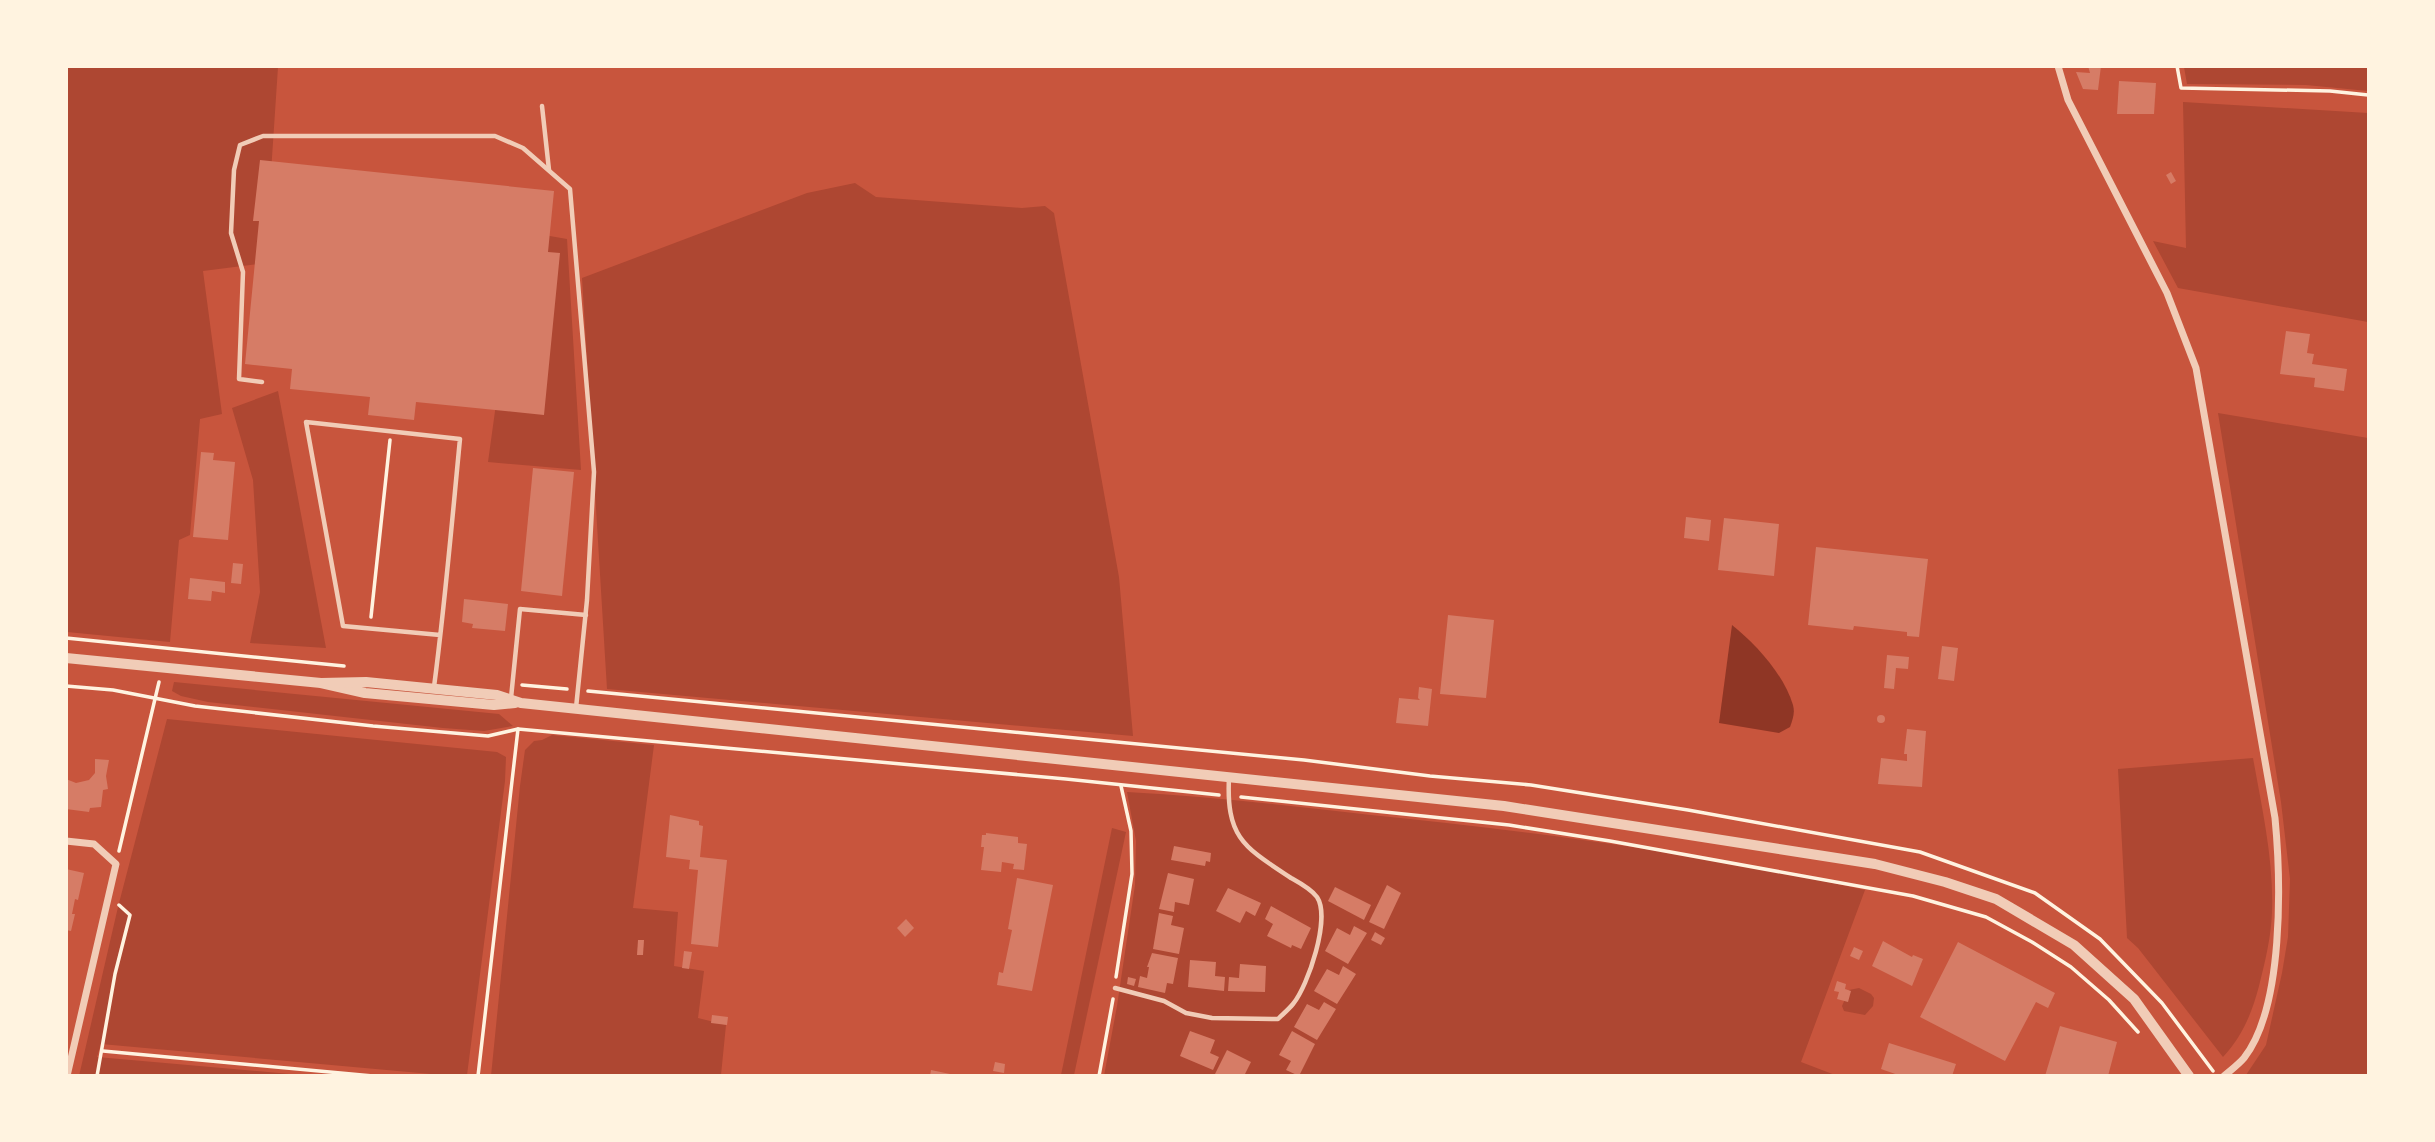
<svg xmlns="http://www.w3.org/2000/svg" width="2435" height="1142" font-family="Inter,sans-serif">
	<rect width="100%" height="100%" fill="#c8553d"/>
	<!-- green -->
	<g fill="#ae4732">
		<path d="M67,67h211l-13,196 -62,8 19,143 -22,5 -10,116 -11,5 -9,102 -103,-10z"/>
		<path d="M2184,67h184v24l-62,-6 -119,-1z"/>
		<path d="M2183,102l185,11v209l-190,-34 -25,-47 33,7z"/>
		<path d="M855,183l21,14 146,11 23,-2 9,7 65,364 14,159 -526,-47 -25,-411 225,-85z"/>
		<path d="M469,222l98,17 14,231 -93,-8 8,-58z"/>
		<path d="M278,391l48,257 -76,-5 10,-51 -7,-112 -21,-72z"/>
		<path d="M2218,413l150,25v637h-122l20,-30 16,-72 6,-36 2,-58 -9,-77z"/>
		<path d="M174,682l325,32 14,12 -29,5 -41,-3 -235,-26 -27,-6 -9,-5z"/>
		<path d="M167,719l330,33 9,5 -1,24 -38,294h-25l-341,-31 -4,13 204,18 -222,1 39,-169z"/>
		<path d="M552,735l102,10 -21,163 45,4 -4,54 30,5 -6,47 28,7 -5,50 -230,1 29,-290 5,-36 9,-9 8,-1z"/>
		<path d="M2253,758c9,50 21,103 19,154 -1,26 -7,50 -13,74 -7,27 -17,51 -36,71l-85,-109 -11,-10 -9,-169z"/>
		<path d="M1127,792c81,4 163,14 244,23 166,17 331,38 494,75l-64,172 34,13 -731,1 13,-70 18,-121 1,-44z"/>
		<path d="M1112,828l14,4 -52,243h-13z"/>
		<path d="M1859,988l12,6 3,4 -1,8 -8,9 -21,-4 -2,-5 7,-16z"/>
	</g>
	<!-- water -->
	<path fill="#8f3625" d="M1732,625c24,19 52,50 61,80 2,8 0,14 -3,22l-11,6 -60,-10z"/>
	<!-- building -->
	<g fill="#d67c66">
		<path d="M2088,66h13l-3,24 -15,-1 -7,-17 14,1z"/>
		<path d="M2119,81l37,2 -2,31h-37z"/>
		<path d="M260,160l294,31 -6,61 12,1 -16,162 -128,-13 -2,18 -46,-5 2,-18 -80,-8 2,-20 -47,-5 14,-143h-6z"/>
		<path d="M2171,172l5,9 -5,3 -5,-9z"/>
		<path d="M2286,331l24,3 -3,19 7,1 -2,10 35,5 -3,22 -30,-4 1,-9 -35,-4z"/>
		<path d="M201,452l13,1 -1,7 22,2 -7,78 -35,-3z"/>
		<path d="M533,468l41,4 -12,124 -41,-5z"/>
		<path d="M1686,517l25,3 -2,21 -25,-3z"/>
		<path d="M1724,518l55,6 -5,52 -56,-6z"/>
		<path d="M1816,547l112,12 -9,78 -12,-1v-4l-53,-6 -1,4 -45,-5z"/>
		<path d="M233,563l10,1 -2,20 -10,-1z"/>
		<path d="M190,578l35,4v11l-13,-2 -1,10 -23,-2z"/>
		<path d="M464,599l44,5 -3,27 -33,-3 1,-4 -11,-2z"/>
		<path d="M1448,615l46,5 -8,78 -46,-4z"/>
		<path d="M1942,646l16,2 -4,33 -16,-2z"/>
		<path d="M1887,655l22,2 -1,12 -12,-1 -2,21 -10,-1z"/>
		<path d="M1419,687l13,2 -4,37 -32,-3 3,-25 21,2 -2,-2z"/>
		<circle cx="1881" cy="719" r="4"/>
		<path d="M1907,729l19,2 -4,56 -44,-3 3,-26 26,3v-7h-3z"/>
		<path d="M95,759l14,1 -3,16 2,13 -5,1 -2,17 -11,1 -1,4 -23,-3v-30l10,4 13,-3 6,-7z"/>
		<path d="M670,815l29,6v4l4,1 -3,31 27,3 -9,87 -27,-3 7,-74 -9,-1 1,-9 -24,-3z"/>
		<path d="M986,833l32,4v6l9,1 -3,26 -11,-1 1,-5 -12,-2 -1,10 -20,-2 3,-23h-3l1,-12h4z"/>
		<path d="M1174,846l37,7 -1,9 -4,-1 -1,5 -34,-6z"/>
		<path d="M66,869l18,4 -6,27 -3,-1 -3,15h3l-4,17 -5,-1z"/>
		<path d="M1168,873l26,6 -5,26 -14,-3 -1,10 -15,-3z"/>
		<path d="M1017,878l36,7 -21,106 -35,-6 2,-13 4,1 9,-43 -4,-1z"/>
		<path d="M1387,885l14,8 -17,36 -15,-7z"/>
		<path d="M1335,887l36,18 -7,15 -36,-19z"/>
		<path d="M1228,888l33,15 -6,13 -9,-5 -6,12 -24,-12z"/>
		<path d="M1271,906l40,22 -10,21 -9,-4 -1,3 -24,-12 6,-12 -8,-5z"/>
		<path d="M1159,913l14,3 -2,9 13,3 -5,26 -26,-5z"/>
		<path d="M906,919l8,9 -9,9 -8,-9z"/>
		<path d="M1354,926l13,7 -19,31 -23,-13 12,-23 13,7z"/>
		<path d="M1375,932l10,6 -4,7 -10,-5z"/>
		<path d="M638,940h6l-1,15h-6z"/>
		<path d="M1883,941l29,16 1,-2 10,4 -11,27 -40,-20z"/>
		<path d="M1958,942l97,51 -7,15 -12,-6 -31,59 -85,-44z"/>
		<path d="M1854,947l9,4 -4,9 -9,-4z"/>
		<path d="M684,951l8,1 -3,17 -7,-1z"/>
		<path d="M1152,953l26,5 -5,26 -6,-1 -2,10 -27,-6 2,-11 7,2 2,-11h-2z"/>
		<path d="M1190,960l26,2 -1,14 10,1 -1,14 -36,-4z"/>
		<path d="M1240,964l26,2 -1,26 -37,-1 1,-14 10,1z"/>
		<path d="M1343,966l13,8 -19,30 -23,-13 13,-22 12,6z"/>
		<path d="M1128,977l8,2 -2,7 -7,-2z"/>
		<path d="M1837,981l9,3 -1,5 6,2 -3,11 -11,-3 2,-7 -5,-1z"/>
		<path d="M1324,1002l12,7 -19,31 -23,-13 13,-23 12,6z"/>
		<path d="M712,1015l16,2 -1,8 -16,-2z"/>
		<path d="M2060,1026l57,16 -9,34h-63z"/>
		<path d="M1190,1031l25,9 -5,13 9,4 -6,13 -33,-14z"/>
		<path d="M1292,1031l23,13 -16,32 -13,-6 5,-9 -12,-6z"/>
		<path d="M1889,1043l67,21 -4,12h-51l-20,-7z"/>
		<path d="M1227,1050l24,12 -7,14 -29,-2z"/>
		<path d="M995,1062l10,2 -1,9 -11,-2z"/>
		<path d="M931,1070l19,4v2h-20z"/>
	</g>
	<g fill="none" stroke-linecap="round" stroke-linejoin="round">
		<!-- path -->
		<g stroke="#fff3e0" stroke-width="3.5">
			<path d="M2177,66l4,22 149,3 38,4"/>
			<path d="M371,617l19,-177"/>
			<path d="M66,638l278,28"/>
			<path d="M522,685l45,4"/>
			<path d="M66,686l47,4 82,16 178,20 115,10 30,-7 548,50 153,16"/>
			<path d="M588,691l716,69 126,16 101,9 157,25 232,42 115,41 65,46 62,64 51,68"/>
			<path d="M1241,797l268,28 101,16 303,55 73,21 46,25 39,25 38,33 29,32"/>
			<path d="M119,851l40,-169"/>
			<path d="M1116,977l16,-103 -1,-43 -10,-45"/>
			<path d="M103,1051l270,25"/>
			<path d="M97,1076l18,-102 15,-59 -11,-10"/>
			<path d="M478,1076l40,-347"/>
			<path d="M1099,1076l14,-77"/>
		</g>
		<!-- service -->
		<g stroke="#f1ccb7" stroke-width="4.5">
			<path d="M542,106l7,64"/>
			<path d="M262,382l-23,-3 4,-107 -12,-39 3,-63 6,-25 23,-9h232l28,12 47,41 24,283 -7,128 -11,108"/>
			<path d="M434,687c11,-83 18,-166 26,-248l-154,-17 37,204 97,9"/>
			<path d="M511,698l9,-89 66,6"/>
			<path d="M1115,988l49,13 22,12 26,5 66,1c5,-5 11,-10 15,-15 15,-18 38,-86 24,-107 -6,-8 -17,-14 -26,-19 -47,-31 -65,-40 -62,-101"/>
		</g>
		<!-- minor -->
		<g stroke="#f1ccb7" stroke-width="7">
			<path d="M2058,66l10,34 99,193 29,75 79,450c6,63 9,189 -31,240 -5,6 -13,12 -20,18"/>
			<path d="M66,841l28,3 22,20 -49,212"/>
		</g>
		<!-- tertiary -->
		<g stroke="#f1ccb7" stroke-width="10">
			<path d="M66,658l255,25 44,10 129,12 21,-2"/>
			<path d="M321,683l45,-1 131,13 24,8 983,103 371,58 70,18 51,17 78,46 60,54 55,77"/>
		</g>
	</g>
	<!-- border -->
	<rect width="2435" height="1142" fill="none" stroke="#fff3e0" stroke-width="136"/>
</svg>
